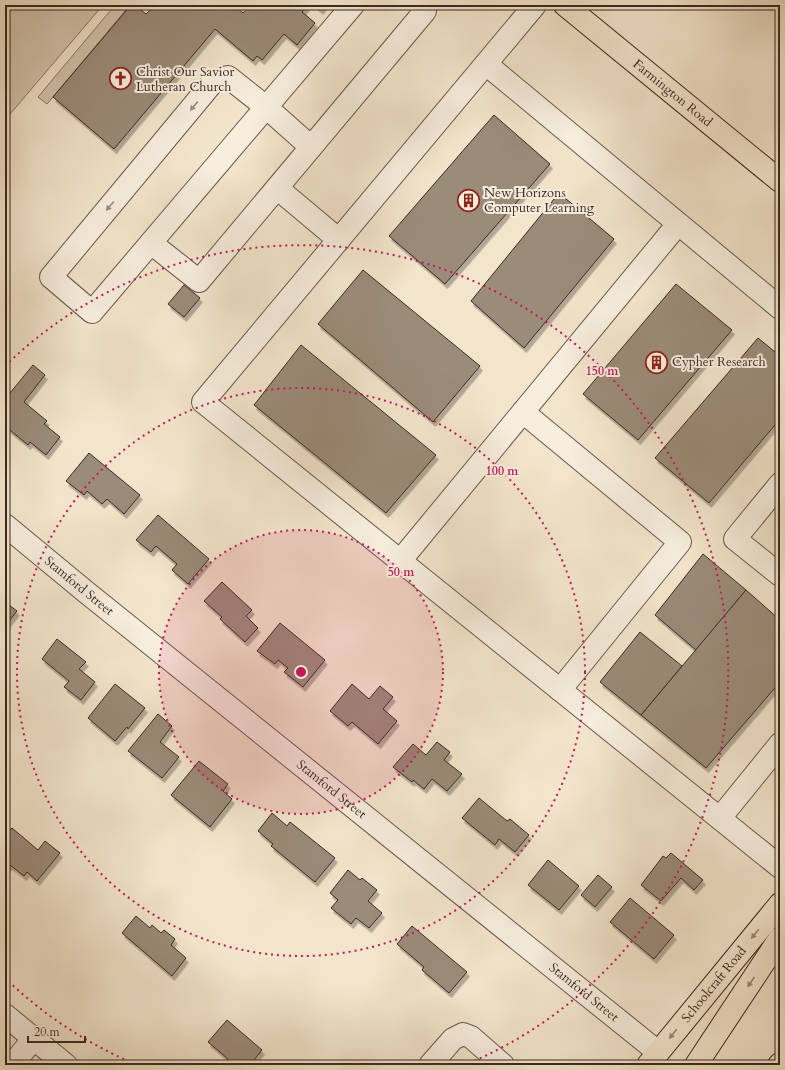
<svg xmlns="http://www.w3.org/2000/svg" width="785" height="1070" font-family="Cardo,serif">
	<defs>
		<filter id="shadow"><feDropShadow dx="2.5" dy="4.5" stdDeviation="0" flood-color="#0004"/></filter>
	</defs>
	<rect width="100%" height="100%" fill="#f3e5cc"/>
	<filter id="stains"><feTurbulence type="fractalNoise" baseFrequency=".005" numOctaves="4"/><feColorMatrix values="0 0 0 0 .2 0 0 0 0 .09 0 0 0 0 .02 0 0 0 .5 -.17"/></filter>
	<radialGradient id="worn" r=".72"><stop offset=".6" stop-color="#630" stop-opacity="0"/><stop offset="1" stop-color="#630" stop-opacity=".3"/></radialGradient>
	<!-- green -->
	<g fill="#d4c5af" stroke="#887768">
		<path d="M5,5h98l-98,115z"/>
		<path d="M115,5h15l-83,99 -9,-7z"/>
	</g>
	<!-- building -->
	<g fill="#9b8b79" stroke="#3b2920" filter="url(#shadow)">
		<path d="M131,5h4l11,9 9,-9h79l9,8 7,-8h58l-6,7 13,11 -18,22 -13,-11 -22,26 -5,-4 -4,5 -38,-32 -101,120 -61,-52z"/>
		<path d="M315,5h9l-3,5z"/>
		<path d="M494,115l56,49 -105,120 -56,-48z"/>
		<path d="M559,193l55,46 -90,109 -53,-47z"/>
		<path d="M363,270l117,96 -47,56 -115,-98z"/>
		<path d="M676,284l56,46 -94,110 -55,-46z"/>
		<path d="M184,285l16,13 -16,19 -16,-13z"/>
		<path d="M758,338l22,18v63l-71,84 -54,-45z"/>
		<path d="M301,345l135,110 -50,58 -132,-108z"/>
		<path d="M33,365l12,10 -21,27 23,19 -3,3 16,13 -14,18 -16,-13 -2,3 -23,-19v-27z"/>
		<path d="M89,453l51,42 -16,19 -17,-15 -5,5 -15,-13 -3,4 -18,-14z"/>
		<path d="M158,515l51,44 -21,25 -16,-14 5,-6 -21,-18 -5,6 -15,-12z"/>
		<path d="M703,554l43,36 -50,60 -41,-35z"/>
		<path d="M222,582l30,28 -6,6 12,12 -13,14 -25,-23 2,-2 -18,-16z"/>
		<path d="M746,590l34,30v62l-74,86 -65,-53z"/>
		<path d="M5,602l12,9 -12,15z"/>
		<path d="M280,623l45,37 -22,27 -19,-15 4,-4 -10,-8 -3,4 -18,-13z"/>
		<path d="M640,632l42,34 -41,49 -41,-33z"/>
		<path d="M57,639l29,23 -7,7 16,13 -14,18 -17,-13 5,-6 -27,-22z"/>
		<path d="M115,684l30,24 -17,21 -1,-2 -12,14 -27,-23z"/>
		<path d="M352,684l17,15 11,-13 13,11 -10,12 14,12 -19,23 -26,-22 -4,4 -18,-15z"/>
		<path d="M158,714l14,12 -12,16 19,15 -17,21 -34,-27z"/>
		<path d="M437,742l13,10 -6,8 18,14 -15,17 -15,-12 -8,10 -11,-9 -1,2 -19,-15 20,-23 13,11z"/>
		<path d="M199,761l29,23 -5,7 9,8 -22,28 -39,-32z"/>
		<path d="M479,798l28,23 3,-2 19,16 -14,17 -16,-13 -4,6 -33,-27z"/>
		<path d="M272,813l15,13 3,-4 45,36 -20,24 -44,-36 2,-2 -15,-13z"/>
		<path d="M12,828l26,22 7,-9 15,12 -23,28 -10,-9 -3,4 -14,-11 -5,5v-34z"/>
		<path d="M671,853l32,27 -9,10 -13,-12 -20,23 -20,-16 22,-29 3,2z"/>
		<path d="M548,860l31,26 -20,24 -31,-25z"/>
		<path d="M348,870l12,10 2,-2 15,12 -9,11 14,12 -13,15 -13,-10 -5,6 -20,-16 7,-8 -8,-7z"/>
		<path d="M598,875l14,12 -17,20 -14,-12z"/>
		<path d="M630,898l44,37 -20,24 -44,-37z"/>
		<path d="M136,916l14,12 2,-3 9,8 3,-3 11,9 -4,6 15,13 -14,18 -50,-43z"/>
		<path d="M412,926l55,46 -18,21 -27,-23 2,-3 -27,-23z"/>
		<path d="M227,1020l35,30 -12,15h-27l5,-6 -20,-17z"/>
	</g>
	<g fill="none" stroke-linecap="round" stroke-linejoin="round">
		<defs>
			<g id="minor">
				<path d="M535,5l-332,397 577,465"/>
				<path d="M486,64l294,244"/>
				<path d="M311,147l-45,-40 -38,-30 -15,5 -162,195 41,35c87,-102 174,-205 261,-307"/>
				<path d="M277,188l62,52"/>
				<path d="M151,243l48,38 226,-270 -1,-6"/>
				<path d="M523,412l157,130 -120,148"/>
				<path d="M780,484l-45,55 45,36"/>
				<path id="s1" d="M5,525l81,67 572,460"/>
				<path d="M400,561l278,-337"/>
				<path d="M720,818l60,-74"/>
				<path d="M5,1015l61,50"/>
				<path d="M12,1065l22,-27"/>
				<path d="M430,1065l23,-26 10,-5 8,3 32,28"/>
			</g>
			<g id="major">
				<path id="s2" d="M565,5l215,176"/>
				<path id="s3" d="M648,1065l132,-161"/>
			</g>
			<g id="highway">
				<path d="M696,1065l84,-127"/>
				<path d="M779,1065l1,-1"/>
			</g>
		</defs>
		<!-- minor casing -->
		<use href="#minor" stroke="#69584b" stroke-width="24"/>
		<!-- major casing -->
		<use href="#major" stroke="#3b2920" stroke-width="24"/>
		<!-- highway casing -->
		<use href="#highway" stroke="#3b2920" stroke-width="24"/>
		<!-- minor -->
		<use href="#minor" stroke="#f7eede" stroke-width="22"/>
		<!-- major -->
		<use href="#major" stroke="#f3e5cc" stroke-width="22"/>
		<!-- highway -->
		<use href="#highway" stroke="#f3e5cc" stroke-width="22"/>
	</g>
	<!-- one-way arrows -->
	<defs><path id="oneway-solid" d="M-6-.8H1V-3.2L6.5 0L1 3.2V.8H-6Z"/></defs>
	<g fill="#998c7f">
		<use href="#oneway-solid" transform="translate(194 106) rotate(130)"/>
		<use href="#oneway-solid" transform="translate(110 206) rotate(130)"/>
	</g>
	<g fill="#978776">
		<use href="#oneway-solid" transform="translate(755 934) rotate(129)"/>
		<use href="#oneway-solid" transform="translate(751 982) rotate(124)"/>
		<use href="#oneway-solid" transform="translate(673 1034) rotate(129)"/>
	</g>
	<!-- distance rings -->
	<circle cx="301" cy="672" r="142" fill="#c2185b" fill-opacity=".12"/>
	<g fill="none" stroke="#c2185b" stroke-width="2" stroke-dasharray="2 4">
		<circle cx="301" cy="672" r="142"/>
		<circle cx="301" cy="672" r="284"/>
		<path d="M135 1064A426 426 0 0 1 5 978M5 366A426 426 0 1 1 467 1064"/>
	</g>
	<!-- icons -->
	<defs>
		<symbol id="church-ring" viewBox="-11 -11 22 22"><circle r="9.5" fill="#f7eede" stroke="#8f2418" stroke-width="1.5"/><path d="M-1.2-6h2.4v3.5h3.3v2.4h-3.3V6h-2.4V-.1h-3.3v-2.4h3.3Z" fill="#8f2418"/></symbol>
		<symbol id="building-ring" viewBox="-11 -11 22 22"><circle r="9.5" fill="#f7eede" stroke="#8f2418" stroke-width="1.5"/><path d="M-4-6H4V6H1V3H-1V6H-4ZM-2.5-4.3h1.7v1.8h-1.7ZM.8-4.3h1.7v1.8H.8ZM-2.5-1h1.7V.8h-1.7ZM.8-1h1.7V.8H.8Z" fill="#8f2418"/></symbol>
	</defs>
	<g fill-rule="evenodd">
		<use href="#church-ring" x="108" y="66" width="25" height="25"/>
		<use href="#building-ring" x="456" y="188" width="25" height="25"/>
		<use href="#building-ring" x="644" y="350" width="25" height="25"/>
	</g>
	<g text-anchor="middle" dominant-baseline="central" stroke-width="4" stroke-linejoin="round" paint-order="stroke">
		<!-- poi labels -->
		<g font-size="13" fill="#3b2920" stroke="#f7eede" text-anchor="start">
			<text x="136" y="72">Christ Our Savior<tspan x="136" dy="15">Lutheran Church</tspan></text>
			<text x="484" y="193">New Horizons<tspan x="484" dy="15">Computer Learning</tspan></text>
			<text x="672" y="362">Cypher Research</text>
		</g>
		<!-- street labels -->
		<g font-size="13" fill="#3b2920" stroke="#f7eede">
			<text stroke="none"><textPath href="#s2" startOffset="139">Farmington Road</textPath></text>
			<text stroke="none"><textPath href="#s1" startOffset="96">Stamford Street</textPath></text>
			<text stroke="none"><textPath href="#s1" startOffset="420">Stamford Street</textPath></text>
			<text stroke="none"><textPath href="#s3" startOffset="104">Schoolcraft Road</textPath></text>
			<text stroke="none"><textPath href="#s1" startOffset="744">Stamford Street</textPath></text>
		</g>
	</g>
	<circle cx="301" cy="672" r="6" fill="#c2185b" stroke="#f7eede" stroke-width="2"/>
	<g font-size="12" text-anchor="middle" font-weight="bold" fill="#c2185b" stroke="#f7eede" stroke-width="4" stroke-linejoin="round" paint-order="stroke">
		<text x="602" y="375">150 m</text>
		<text x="502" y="475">100 m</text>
		<text x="401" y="576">50 m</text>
	</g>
	<!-- margin -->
	<rect width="785" height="1070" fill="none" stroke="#f3e5cc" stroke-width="20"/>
	<rect x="6" y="6" width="773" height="1058" fill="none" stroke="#3b2920" stroke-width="2"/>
	<rect x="10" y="10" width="765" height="1050" fill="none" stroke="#3b2920"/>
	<!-- scale -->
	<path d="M28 1036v6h57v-6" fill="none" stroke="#3b2920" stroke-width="2"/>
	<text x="34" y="1036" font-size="12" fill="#3b2920" stroke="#f7eede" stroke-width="3" paint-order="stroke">20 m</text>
	<rect width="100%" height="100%" filter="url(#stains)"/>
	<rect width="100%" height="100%" fill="url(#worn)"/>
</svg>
